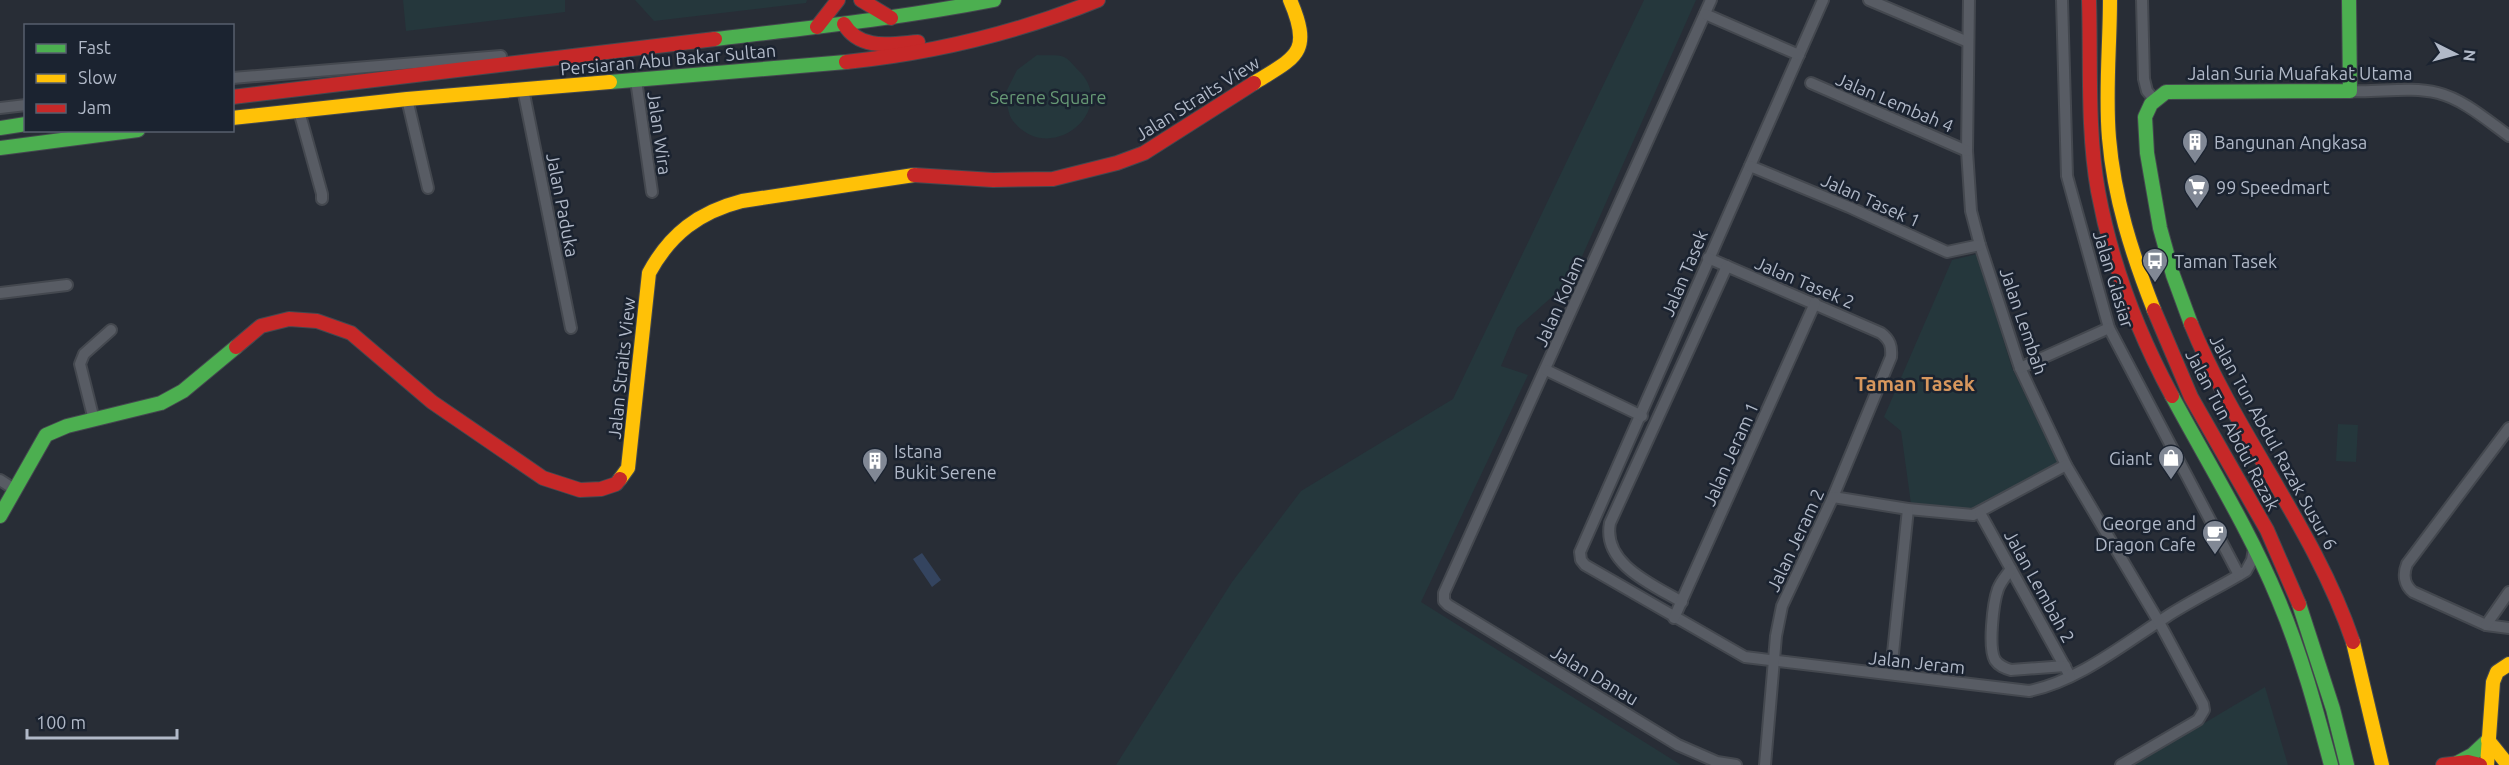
<svg xmlns="http://www.w3.org/2000/svg" width="2509" height="765" font-family="Ubuntu,sans-serif">
	<rect width="100%" height="100%" fill="#282d36"/>
	<!-- green -->
	<g fill="#25373c">
		<path d="M403,0h162v12l-159,19z"/>
		<path d="M635,0h172l-1,3 -152,18z"/>
		<path d="M1644,0h52l-124,279 -55,49 -16,38 27,9 -107,227 260,163h-565l116,-183 69,-91 152,-92z"/>
		<path d="M1037,55c8,1 20,-1 27,2 5,2 10,9 14,13 42,39 -27,98 -65,51 -5,-6 -6,-19 -8,-27l12,-24z"/>
		<path d="M1977,254l35,114 46,94 -82,49 -65,-7 -10,-73 -17,-14 68,-157z"/>
		<path d="M2338,424l20,1 -2,37 -20,-1z"/>
		<path d="M2265,687l23,78h-154z"/>
	</g>
	<!-- water -->
	<path fill="#34445f" d="M922,553l19,27 -9,7 -19,-28z"/>
	<g fill="none" stroke-linecap="round" stroke-linejoin="round">
		<defs>
			<g id="street">
				<path d="M1711,0l-267,593v8l4,4 230,140 39,17 19,3"/>
				<path d="M1823,0l-243,552 1,8 4,5 160,92 284,34c48,-9 96,-48 137,-74 26,-17 54,-30 80,-46l6,-11 2,-11"/>
				<path d="M1869,0l99,42"/>
				<path d="M1969,0l-2,151 4,60 9,34 40,123 46,97 93,157 44,82 1,6 -6,10 -77,45"/>
				<path d="M2062,0l5,176 42,152 130,247"/>
				<path d="M2142,0l2,79 3,12 7,8"/>
				<path d="M1705,14l94,41"/>
				<path d="M232,78l269,-22"/>
				<path d="M636,80l16,112"/>
				<path d="M1811,83l156,68"/>
				<path d="M523,89l48,239"/>
				<path d="M2350,91c28,2 59,-5 88,2 25,6 50,28 71,43"/>
				<path d="M407,99l21,89"/>
				<path d="M0,108l26,-3"/>
				<path d="M299,111l23,83v5"/>
				<path d="M1750,166l99,41 98,45 33,-7"/>
				<path d="M1708,258l173,75c9,7 11,13 10,24l-58,140 -51,109 -6,30 -11,129"/>
				<path d="M0,293l67,-8"/>
				<path d="M2020,368l89,-40"/>
				<path d="M1546,370l96,46"/>
				<path d="M94,420l-14,-56 4,-10 27,-24"/>
				<path d="M2509,428l-102,136c-4,10 -3,21 6,28l73,33 23,3"/>
				<path d="M0,480l14,9"/>
				<path d="M1833,497l75,12 65,6 93,-50"/>
				<path d="M1980,513l90,163"/>
				<path d="M2011,569c-5,7 -10,12 -13,20 -5,14 -10,59 -3,71 4,6 9,8 16,10l54,-4"/>
				<path d="M1682,602c-29,-17 -80,-38 -72,-79l117,-257"/>
				<path d="M1674,618l141,-315"/>
				<path d="M2486,625l23,-33"/>
				<path d="M1893,653l15,-144"/>
			</g>
			<g id="fast">
				<path d="M715,39c93,-11 187,-21 279,-39"/>
				<path d="M610,82l236,-20"/>
				<path d="M0,128l26,-4"/>
				<path d="M0,148l138,-18"/>
				<path d="M2191,324l-18,-49 -13,-47 -13,-75 -2,-36 6,-13 15,-12 184,-1 -1,-91"/>
				<path d="M2172,396c36,67 77,133 106,203 23,54 38,110 53,166"/>
				<path d="M0,516l46,-81 21,-9 94,-23 22,-12 53,-44"/>
				<path d="M2299,604l34,105 14,56"/>
				<path d="M2457,763l15,-8 16,-15"/>
			</g>
			<g id="slow">
				<path d="M2110,0c0,45 -5,93 -1,138 5,60 23,116 45,172"/>
				<path d="M1254,83c42,-26 59,-30 36,-83"/>
				<path d="M232,118l175,-19 203,-17"/>
				<path d="M620,479l8,-11 21,-195c21,-39 50,-61 93,-72l172,-26"/>
				<path d="M2353,642l29,123"/>
				<path d="M2488,740l20,25"/>
				<path d="M2487,765l6,-83 4,-10 12,-8"/>
			</g>
			<g id="jam">
				<path d="M861,0l30,18"/>
				<path d="M2089,0c2,63 -2,129 9,191 13,71 40,142 74,205"/>
				<path d="M844,24c16,27 47,20 74,18"/>
				<path d="M817,27l21,-27"/>
				<path d="M846,62c87,-9 171,-29 252,-62"/>
				<path d="M232,97l483,-58"/>
				<path d="M914,175l79,5 60,-1 64,-16 27,-10 110,-70"/>
				<path d="M2154,310l37,87 76,133 32,74"/>
				<path d="M2191,324c45,111 124,205 162,318"/>
				<path d="M236,347l25,-21 28,-7 28,2 34,12 81,69 111,76 37,12 21,-1 15,-5 4,-5"/>
				<path d="M2443,765l25,-3 12,3"/>
			</g>
		</defs>
		<!-- street casing -->
		<use href="#street" stroke="#44484f" stroke-width="14"/>
		<!-- fast casing -->
		<use href="#fast" stroke="#44484f" stroke-width="16"/>
		<!-- slow casing -->
		<use href="#slow" stroke="#44484f" stroke-width="16"/>
		<!-- jam casing -->
		<use href="#jam" stroke="#44484f" stroke-width="16"/>
		<!-- street -->
		<use href="#street" stroke="#585c64" stroke-width="10"/>
		<!-- fast -->
		<use href="#fast" stroke="#4caf50" stroke-width="14"/>
		<!-- slow -->
		<use href="#slow" stroke="#ffc107" stroke-width="14"/>
		<!-- jam -->
		<use href="#jam" stroke="#c62828" stroke-width="14"/>
	</g>
	<!-- icons -->
	<defs>
		<symbol id="building-pin" viewBox="-11 -11 22 30"><path d="M0 17L-7.5 6A9.5 9.5 0 1 1 7.5 6Z" fill="#818895" stroke="#1b2330"/><path d="M-4-6H4V6H1V3H-1V6H-4ZM-2.5-4.3h1.7v1.8h-1.7ZM.8-4.3h1.7v1.8H.8ZM-2.5-1h1.7V.8h-1.7ZM.8-1h1.7V.8H.8Z" fill="#fff"/></symbol>
		<symbol id="supermarket-pin" viewBox="-11 -11 22 30"><path d="M0 17L-7.5 6A9.5 9.5 0 1 1 7.5 6Z" fill="#818895" stroke="#1b2330"/><path d="M-6-5.5h2.5l.6 2H6L4.5 2H-2.5L-4.4-4H-6ZM-1.5 3.2a1.3 1.3 0 1 0 .1 0ZM3 3.2a1.3 1.3 0 1 0 .1 0Z" fill="#fff"/></symbol>
		<symbol id="bus-pin" viewBox="-11 -11 22 30"><path d="M0 17L-7.5 6A9.5 9.5 0 1 1 7.5 6Z" fill="#818895" stroke="#1b2330"/><path d="M-5-6H5V4H4V6H2V4H-2V6H-4V4H-5ZM-3.5-4V0h7V-4ZM-3.5 1.2v1.5H-2V1.2ZM2 1.2v1.5H3.5V1.2Z" fill="#fff"/></symbol>
		<symbol id="shop-pin" viewBox="-11 -11 22 30"><path d="M0 17L-7.5 6A9.5 9.5 0 1 1 7.5 6Z" fill="#818895" stroke="#1b2330"/><path d="M-5-2.5h2.3a2.7 3.5 0 0 1 5.4 0H5L5.5 6h-11ZM-1.5-2.5h3a1.5 2.3 0 0 0-3 0Z" fill="#fff"/></symbol>
		<symbol id="cafe-pin" viewBox="-11 -11 22 30"><path d="M0 17L-7.5 6A9.5 9.5 0 1 1 7.5 6Z" fill="#818895" stroke="#1b2330"/><path d="M-5.5-4.5H6V0H3Q3 3.5 0 3.5H-2.5Q-5.5 3.5-5.5 0ZM3-3.2v2h1.7v-2ZM-6 4.5H4V6H-6Z" fill="#fff"/></symbol>
	</defs>
	<g fill-rule="evenodd">
		<use href="#building-pin" x="2180" y="127" width="30" height="40"/>
		<use href="#supermarket-pin" x="2182" y="172" width="30" height="40"/>
		<use href="#bus-pin" x="2140" y="246" width="30" height="40"/>
		<use href="#shop-pin" x="2156" y="443" width="30" height="40"/>
		<use href="#building-pin" x="860" y="446" width="30" height="40"/>
		<use href="#cafe-pin" x="2200" y="518" width="30" height="40"/>
	</g>
	<g text-anchor="middle" dominant-baseline="central" stroke-width="5" stroke-linejoin="round" paint-order="stroke">
		<!-- street labels -->
		<g font-size="18" fill="#b1b9c8" stroke="#1b2330">
			<text transform="translate(668 59) rotate(-5)">Persiaran Abu Bakar Sultan</text>
			<text x="2300" y="73">Jalan Suria Muafakat Utama</text>
			<text transform="translate(1197 98) rotate(-32)">Jalan Straits View</text>
			<text transform="translate(1895 102) rotate(23)">Jalan Lembah 4</text>
			<text transform="translate(660 133) rotate(82)">Jalan Wira</text>
			<text transform="translate(1871 200) rotate(24)">Jalan Tasek 1</text>
			<text transform="translate(563 205) rotate(79)">Jalan Paduka</text>
			<text transform="translate(1684 273) rotate(-67)">Jalan Tasek</text>
			<text transform="translate(2114 279) rotate(73)">Jalan Glasiar</text>
			<text transform="translate(1805 282) rotate(23)">Jalan Tasek 2</text>
			<text transform="translate(1559 301) rotate(-66)">Jalan Kolam</text>
			<text transform="translate(2024 321) rotate(71)">Jalan Lembah</text>
			<text transform="translate(621 368) rotate(-84)">Jalan Straits View</text>
			<text transform="translate(2233 430) rotate(62)">Jalan Tun Abdul Razak</text>
			<text transform="translate(2274 442) rotate(61)">Jalan Tun Abdul Razak Susur 6</text>
			<text transform="translate(1730 454) rotate(-66)">Jalan Jeram 1</text>
			<text transform="translate(1795 540) rotate(-65)">Jalan Jeram 2</text>
			<text transform="translate(2040 586) rotate(61)">Jalan Lembah 2</text>
			<text transform="translate(1917 662) rotate(6)">Jalan Jeram</text>
			<text transform="translate(1595 675) rotate(31)">Jalan Danau</text>
		</g>
		<!-- park labels -->
		<g font-size="18" fill="#679975" stroke="#1b2330">
			<text x="1048" y="97">Serene Square</text>
		</g>
		<!-- poi labels -->
		<g font-size="18" fill="#b1b9c8" stroke="#1b2330" text-anchor="start">
			<text x="2214" y="142">Bangunan Angkasa</text>
			<text x="2216" y="187">99 Speedmart</text>
			<text x="2174" y="261">Taman Tasek</text>
			<text x="894" y="451">Istana<tspan x="894" dy="21">Bukit Serene</tspan></text>
			<text x="2152" y="458" text-anchor="end">Giant</text>
			<text x="2196" y="523" text-anchor="end">George and<tspan x="2196" dy="21">Dragon Cafe</tspan></text>
		</g>
		<!-- neighbourhood labels -->
		<g font-size="20" font-weight="bold" fill="#d7975d" stroke="#1b2330">
			<text x="1915" y="383">Taman Tasek</text>
		</g>
	</g>
	<!-- legend -->
	<rect x="24" y="24" width="210" height="108" fill="#1b2330" stroke="#575f6d" stroke-width="1.5"/>
	<rect x="36" y="44" width="30" height="9" fill="#4caf50" stroke="#575f6d" stroke-width="1.5"/>
	<text x="78" y="54" font-size="18" fill="#b1b9c8">Fast</text>
	<rect x="36" y="74" width="30" height="9" fill="#ffc107" stroke="#575f6d" stroke-width="1.5"/>
	<text x="78" y="84" font-size="18" fill="#b1b9c8">Slow</text>
	<rect x="36" y="104" width="30" height="9" fill="#c62828" stroke="#575f6d" stroke-width="1.5"/>
	<text x="78" y="114" font-size="18" fill="#b1b9c8">Jam</text>
	<!-- north arrow -->
	<g transform="translate(2455 54) rotate(96)" stroke="#1b2330" stroke-width="4.5" paint-order="stroke">
	<path d="M0-4.5L10 22L0 15L-10 22Z" fill="#b1b9c8"/>
	<text y="-9" font-size="16" font-weight="bold" text-anchor="middle" fill="#b1b9c8">N</text>
	</g>
	<!-- scale -->
	<path d="M27 729v9h150v-9" fill="none" stroke="#b1b9c8" stroke-width="3"/>
	<text x="36" y="729" font-size="18" fill="#b1b9c8" stroke="#1b2330" stroke-width="4.5" paint-order="stroke">100 m</text>
</svg>
